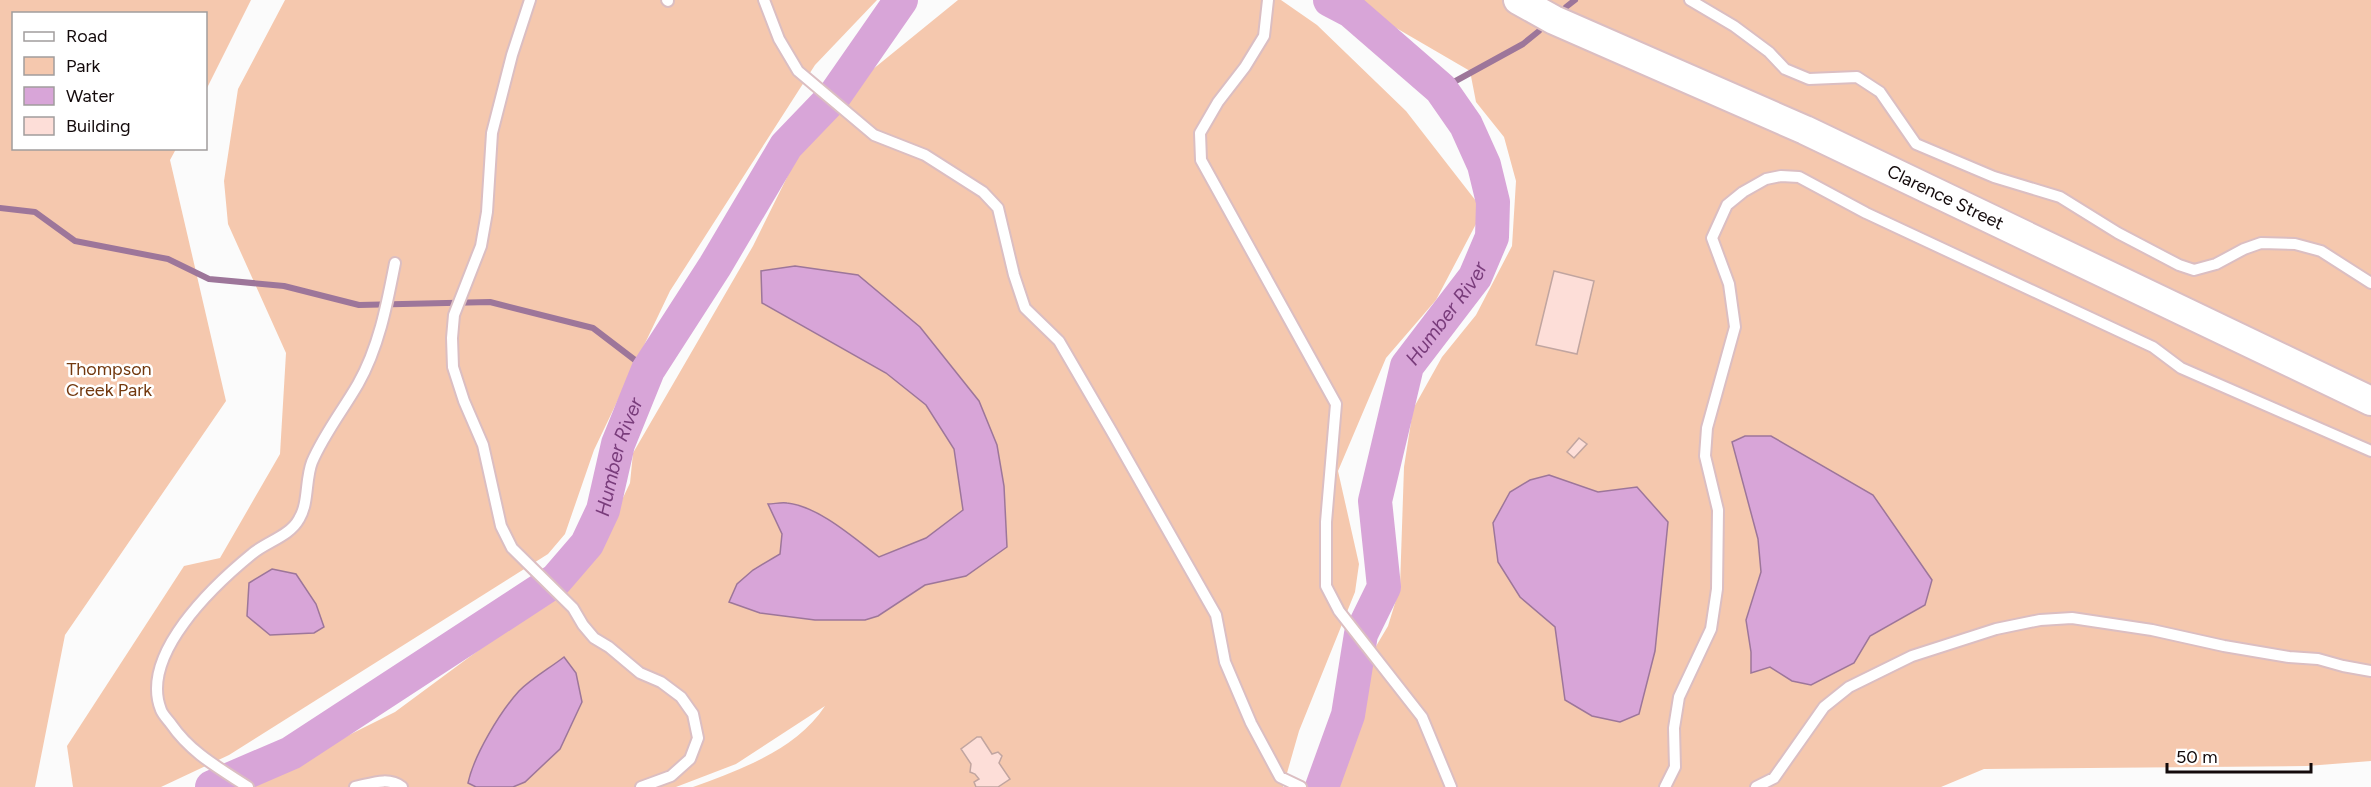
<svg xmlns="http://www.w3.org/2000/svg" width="2371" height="787" font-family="Figtree,sans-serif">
	<rect width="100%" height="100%" fill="#fbfbfb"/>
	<!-- green -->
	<g fill="#f5c8ae">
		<path d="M0,0h251l-45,90v-76h-192v134l162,1 -6,11 56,241 -161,234 -30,152h-35z"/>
		<path d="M285,0h592l-62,65 -145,226 -76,159 -29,84 -17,20 -319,201 -68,32h-88l-6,-41 117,-180 36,-8 60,-104 6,-101 -58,-129 -4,-43 14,-92z"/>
		<path d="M958,0h323l36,25 89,86 70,90v23l-40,76 -50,58 -48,113 21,93 -4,28 -56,139 -16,56h-590c47,-17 103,-37 132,-81l-89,58 -60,23h-431l150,-75 149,-110 57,-58 29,-61 3,-30 120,-207 52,-105 62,-67z"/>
		<path d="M1348,0h1023v761l-64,5 -323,3 -43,18h-623l41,-112 29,-49 12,-39 4,-120 9,-58 29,-52 34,-42 36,-69 4,-65 -12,-44 -28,-35 -6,-31z"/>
	</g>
	<!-- water -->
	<g fill="#d8a5d8" stroke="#9d769a" stroke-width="1.5">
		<path d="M795,266l63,9 62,52 59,74 18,44 7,41 3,61 -41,29 -41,9 -47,31 -13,4h-50l-55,-7 -31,-11 8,-18 16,-14 27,-16 2,-20 -14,-30c6,0 13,-2 19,-1 31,3 67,35 92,54l47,-19 37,-28 -9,-61 -28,-44 -40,-32 -124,-70 -1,-32z"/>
		<path d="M1745,436h26l102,59 59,85 -7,25 -55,31 -16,27 -43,22 -19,-4 -22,-14 -19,6v-21l-5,-32 15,-48 -3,-33 -26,-97z"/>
		<path d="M1549,475l49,17 39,-5 31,35 -13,129 -16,63 -19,8 -28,-6 -27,-16 -10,-73 -35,-30 -22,-35 -5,-39 17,-31 20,-12z"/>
		<path d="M272,569l24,5 20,30 8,23 -10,6 -44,2 -23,-19 2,-33z"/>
		<path d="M564,657l12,16 6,29 -22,47 -35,33 -12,5h-37l-8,-4c6,-28 32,-71 51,-92 13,-13 31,-23 45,-34z"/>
	</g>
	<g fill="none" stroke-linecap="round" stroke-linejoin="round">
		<!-- stream -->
		<g stroke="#9d769a" stroke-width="6">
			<path d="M1566,7l9,-7"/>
			<path d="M1441,89l82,-45 16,-13"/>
			<path d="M0,208l35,4 40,29 93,18 41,20 75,7 75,19 131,-3 103,26 55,42"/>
		</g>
		<!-- river -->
		<g stroke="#d8a5d8" stroke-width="34">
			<path id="s1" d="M212,787l79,-34 265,-173 31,-36 16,-34 15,-66 30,-74 67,-104 71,-120 49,-51 66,-95"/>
			<path id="s2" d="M1322,787l26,-72 13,-81 23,-47 -9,-86 32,-135 68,-89 17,-40 1,-35 -9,-37 -18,-40 -25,-36 -90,-78 -21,-11"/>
		</g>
	</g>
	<!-- building -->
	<g fill="#fdded8" stroke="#c1a5a0" stroke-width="1.5">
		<path d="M1554,271l40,10 -17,73 -41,-9z"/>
		<path d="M1579,438l8,6 -13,14 -7,-6z"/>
		<path d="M977,737h4l11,17 6,-2 4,4 -3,7 11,16 -12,8h-22l-2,-5 5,-3 -4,-5 -5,-2 1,-8 -10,-15z"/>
	</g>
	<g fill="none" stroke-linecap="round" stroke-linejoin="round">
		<defs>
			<g id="service">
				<path d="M530,0l-18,55 -20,78 -5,79 -6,34 -27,69 -2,23 1,29 11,34 19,44 18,81 11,22 61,60 10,17 11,13 15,9 31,26 21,9 20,15 12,17 5,24 -8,21 -19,17 -30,11"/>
				<path d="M667,0l1,1"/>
				<path d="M764,0l15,39 19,32 76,64 51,20 58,37 15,16 16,67 11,33 34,33 53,91 104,183 9,47 26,61 29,54 21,10"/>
				<path d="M1268,0l-4,36 -19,31 -27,35 -18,31 1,27 135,244 -10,118v64l13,25 83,106 29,70"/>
				<path d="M1690,0l44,26 35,26 16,17 24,10 48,-2 23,15 36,52 78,33 66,20 58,36 61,32 15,5 22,-6 28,-15 17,-6 34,1 26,7 50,32"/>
				<path d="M248,787c-29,-19 -57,-34 -77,-63 -3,-4 -8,-9 -10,-14 -22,-55 53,-125 91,-156 14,-12 38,-18 47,-35 10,-16 6,-39 13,-57 12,-28 31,-52 46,-78 21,-37 29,-80 37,-121"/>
				<path d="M355,787c15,-3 33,-11 47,0"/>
				<path d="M1665,787l10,-20 -1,-39 5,-31 32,-68 6,-40 1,-79 -13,-54 2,-28 28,-101 -6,-43 -17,-46 15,-33 16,-13 23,-13 15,-3 18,1 67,36 287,134 28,21 190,83"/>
				<path d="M1756,787l18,-9 50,-71 25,-20 63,-31 84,-27 44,-9 32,-2 80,12 72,16 65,11 29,2 25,7 28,5"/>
			</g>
			<g id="tertiary">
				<path id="s3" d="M1518,0l36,20 251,110 566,271"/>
			</g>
		</defs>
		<!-- service casing -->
		<use href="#service" stroke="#dbbec2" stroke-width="14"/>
		<!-- tertiary casing -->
		<use href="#tertiary" stroke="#dbbec2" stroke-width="32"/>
		<!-- service -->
		<use href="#service" stroke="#fff" stroke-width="10"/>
		<!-- tertiary -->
		<use href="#tertiary" stroke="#fff" stroke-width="28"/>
	</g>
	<g text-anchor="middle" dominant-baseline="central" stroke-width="5" stroke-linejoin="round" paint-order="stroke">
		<!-- street labels -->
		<g font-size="18" fill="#130a0b" stroke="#fff">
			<text stroke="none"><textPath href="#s3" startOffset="471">Clarence Street</textPath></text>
		</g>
		<!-- park labels -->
		<g font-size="18" fill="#72380e" stroke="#fff">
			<text x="109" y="369">Thompson<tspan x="109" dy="21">Creek Park</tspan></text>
		</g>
		<!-- water labels -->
		<g font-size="20" font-style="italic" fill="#793c7b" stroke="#fff">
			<text stroke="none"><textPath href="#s2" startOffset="502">Humber River</textPath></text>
			<text stroke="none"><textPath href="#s1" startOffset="543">Humber River</textPath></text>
		</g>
	</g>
	<!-- legend -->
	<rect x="12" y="12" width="195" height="138" fill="#ffffff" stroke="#a19d9d" stroke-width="1.5"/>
	<rect x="24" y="32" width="30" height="9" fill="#ffffff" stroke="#a19d9d" stroke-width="1.5"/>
	<text x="66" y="42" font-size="18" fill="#130a0b">Road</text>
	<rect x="24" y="57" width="30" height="18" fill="#f5c8ae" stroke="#a19d9d" stroke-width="1.5"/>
	<text x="66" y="72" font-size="18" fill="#130a0b">Park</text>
	<rect x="24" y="87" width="30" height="18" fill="#d8a5d8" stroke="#a19d9d" stroke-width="1.5"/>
	<text x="66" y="102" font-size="18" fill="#130a0b">Water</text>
	<rect x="24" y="117" width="30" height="18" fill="#fdded8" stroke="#a19d9d" stroke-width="1.5"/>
	<text x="66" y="132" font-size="18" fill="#130a0b">Building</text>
	<!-- scale -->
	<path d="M2167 763v9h144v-9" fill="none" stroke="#130a0b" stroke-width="3"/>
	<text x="2176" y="763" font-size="18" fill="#130a0b" stroke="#ffffff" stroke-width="4.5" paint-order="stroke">50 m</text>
</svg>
